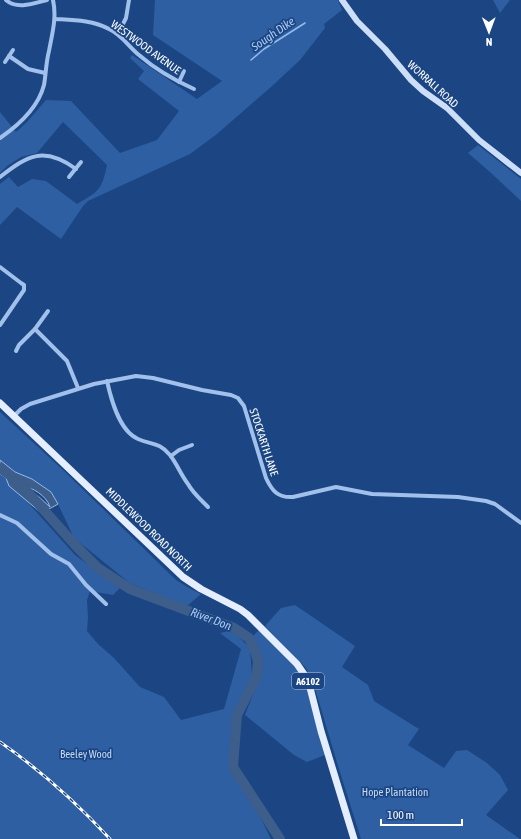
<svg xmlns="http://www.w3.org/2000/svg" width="521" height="839" font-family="'Asap Condensed',sans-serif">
	<rect width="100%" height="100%" fill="#1b4683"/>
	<!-- green -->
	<g fill="#2e5fa2">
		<path d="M155,0h183l4,10 -18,14 1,4 -25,32 -29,27 -54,47 -27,20 -102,47 -5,5 -22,33 -44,-32 -17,18v-41l9,-7 9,10 14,-8 14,2 31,23c21,-12 25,-14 30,-39l-44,-43 -26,31 -16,4 -14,9 -7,7v-61l16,20 11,-10 19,-22 25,1 49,52 37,-13 22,-29 -41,-32 6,-8 -14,-13 2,-3 65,44 25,-18 -69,-46z"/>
		<path d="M493,0h17l-10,13z"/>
		<path d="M478,145l43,34v22l-31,-29 -22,-19z"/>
		<path d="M0,412l64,59 112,109 13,8 12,6 -14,12 -56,-22 -57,-46 -16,-34 -7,-12 -19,-13 -17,-7 -15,-12z"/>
		<path d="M0,474l6,4 69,77 45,33 -7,7 -23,-4 -3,9 1,18 -1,13 11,13 16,14 26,29 24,10 17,23 43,-11 17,-60 -21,-16 9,-2 9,5 12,12 2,28 -12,26 -8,46 11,34 28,57h-271z"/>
		<path d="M295,605l60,41 -13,21 26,18 6,16 45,28 -11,16 36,23 12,-17 11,-1 20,13 13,12 8,15 -22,25 34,24h-159l-22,-70 -25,-84 -8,-17 -41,-42 16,-18z"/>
		<path d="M259,630c16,16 35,31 45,51l21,74 -18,7 -13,-7 -49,-40c11,-31 25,-46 8,-79z"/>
	</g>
	<!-- water -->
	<path fill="#3d5d8a" stroke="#93bbed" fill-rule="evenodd" d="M0,460l15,12 17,7 19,13 7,12 -7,4 -12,3 -30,-25 -3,-8 -6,-4zM21,485c12,3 25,10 29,22l-12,-11 -11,-5z"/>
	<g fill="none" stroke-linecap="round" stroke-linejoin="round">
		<!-- stream -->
		<path stroke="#93bbed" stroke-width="1.5" d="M251,60l13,-11 41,-26"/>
		<!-- river -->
		<path stroke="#3d5d8a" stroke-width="10" d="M0,468l18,13 58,65 22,22 32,21 104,39 15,10 6,13 3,11 -2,16 -19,37 -4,52 47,72"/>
		<!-- street -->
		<g stroke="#a1c0eb" stroke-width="4">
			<path d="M6,0c11,10 29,3 41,0"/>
			<path d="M55,19c18,1 38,1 54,10 13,6 19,17 30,26 16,14 35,25 55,34"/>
			<path d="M118,34l8,-16 3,-18"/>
			<path d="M9,56l19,13 17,4"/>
			<path d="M5,62l8,-12"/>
			<path d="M179,82l5,-11"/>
			<path d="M0,138c19,-13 38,-30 44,-53 2,-11 2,-23 5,-34 3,-17 8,-33 4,-51"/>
			<path d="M0,177c28,-22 44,-31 76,-8"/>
			<path d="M69,177l12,-15"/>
			<path d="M0,267l21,16 3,2v5l-24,35"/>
			<path d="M35,329l32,32 11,27"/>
			<path d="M16,351l3,-6 16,-16 13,-18"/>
			<path d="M107,381c4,18 12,50 31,58 14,6 21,3 32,16 7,9 11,20 18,29 5,9 13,16 20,23"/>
			<path d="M14,416l7,-7 9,-5 64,-20 42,-8 17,2 49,12 29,5 7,3 6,8 22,72c6,13 12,20 27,19l43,-10 36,7 86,3 28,4 9,3 26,19"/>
			<path d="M171,456l8,-6 13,-5"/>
			<path d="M0,515l17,8 34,31 18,10 17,21 20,19"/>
		</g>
		<!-- secondary -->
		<path stroke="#ccdef8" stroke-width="6" d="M342,0l15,21 28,28 26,31 12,11 24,17 32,32 42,33"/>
		<!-- primary -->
		<path stroke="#e5eeff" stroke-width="7" d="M0,403l183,174 18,12 39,20 8,6 49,49 11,16 13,51 33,108"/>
		<defs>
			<path id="rail" d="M0,742c40,28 77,61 110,97"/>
		</defs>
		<!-- rail casing -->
		<use href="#rail" stroke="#fff" stroke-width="3"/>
		<!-- rail -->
		<use href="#rail" stroke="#1b4683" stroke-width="1.5" stroke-dasharray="4.5" stroke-linecap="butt"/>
	</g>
	<g text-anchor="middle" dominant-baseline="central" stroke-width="3.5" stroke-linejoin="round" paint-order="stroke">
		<!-- shield labels -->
		<rect fill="#1b4683" stroke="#bbc8da" stroke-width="1" x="292" y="673" width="32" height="16" rx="3"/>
		<g font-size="10" font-weight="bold" fill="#fff">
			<text x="308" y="681">A6102</text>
		</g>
		<!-- street labels -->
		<g font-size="11" fill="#fff" stroke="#1b4683">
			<text transform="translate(146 47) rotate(36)">WESTWOOD AVENUE</text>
			<text transform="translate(433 84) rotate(42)">WORRALL ROAD</text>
			<text transform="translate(264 442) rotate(72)">STOCKARTH LANE</text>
			<text transform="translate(149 529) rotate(44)">MIDDLEWOOD ROAD NORTH</text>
		</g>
		<!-- park labels -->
		<g font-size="11" fill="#c5dbf8" stroke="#1b4683">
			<text x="86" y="754">Beeley Wood</text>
			<text x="395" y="792">Hope Plantation</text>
		</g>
		<!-- water labels -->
		<g font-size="12" font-style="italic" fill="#accaf2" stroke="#1b4683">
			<text transform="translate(273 34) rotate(-35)">Sough Dike</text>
			<text transform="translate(211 619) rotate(21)">River Don</text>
		</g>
	</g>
	<!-- north arrow -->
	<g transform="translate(489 32) rotate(179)" stroke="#1b4683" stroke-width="3" paint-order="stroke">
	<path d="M0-3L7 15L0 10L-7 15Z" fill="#ffffff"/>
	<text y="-6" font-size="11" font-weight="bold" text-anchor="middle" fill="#ffffff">N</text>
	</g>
	<!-- scale -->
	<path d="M381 819v6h81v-6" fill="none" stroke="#ffffff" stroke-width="2"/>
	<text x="387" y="819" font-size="12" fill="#ffffff" stroke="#1b4683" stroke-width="3" paint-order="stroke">100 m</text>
</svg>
